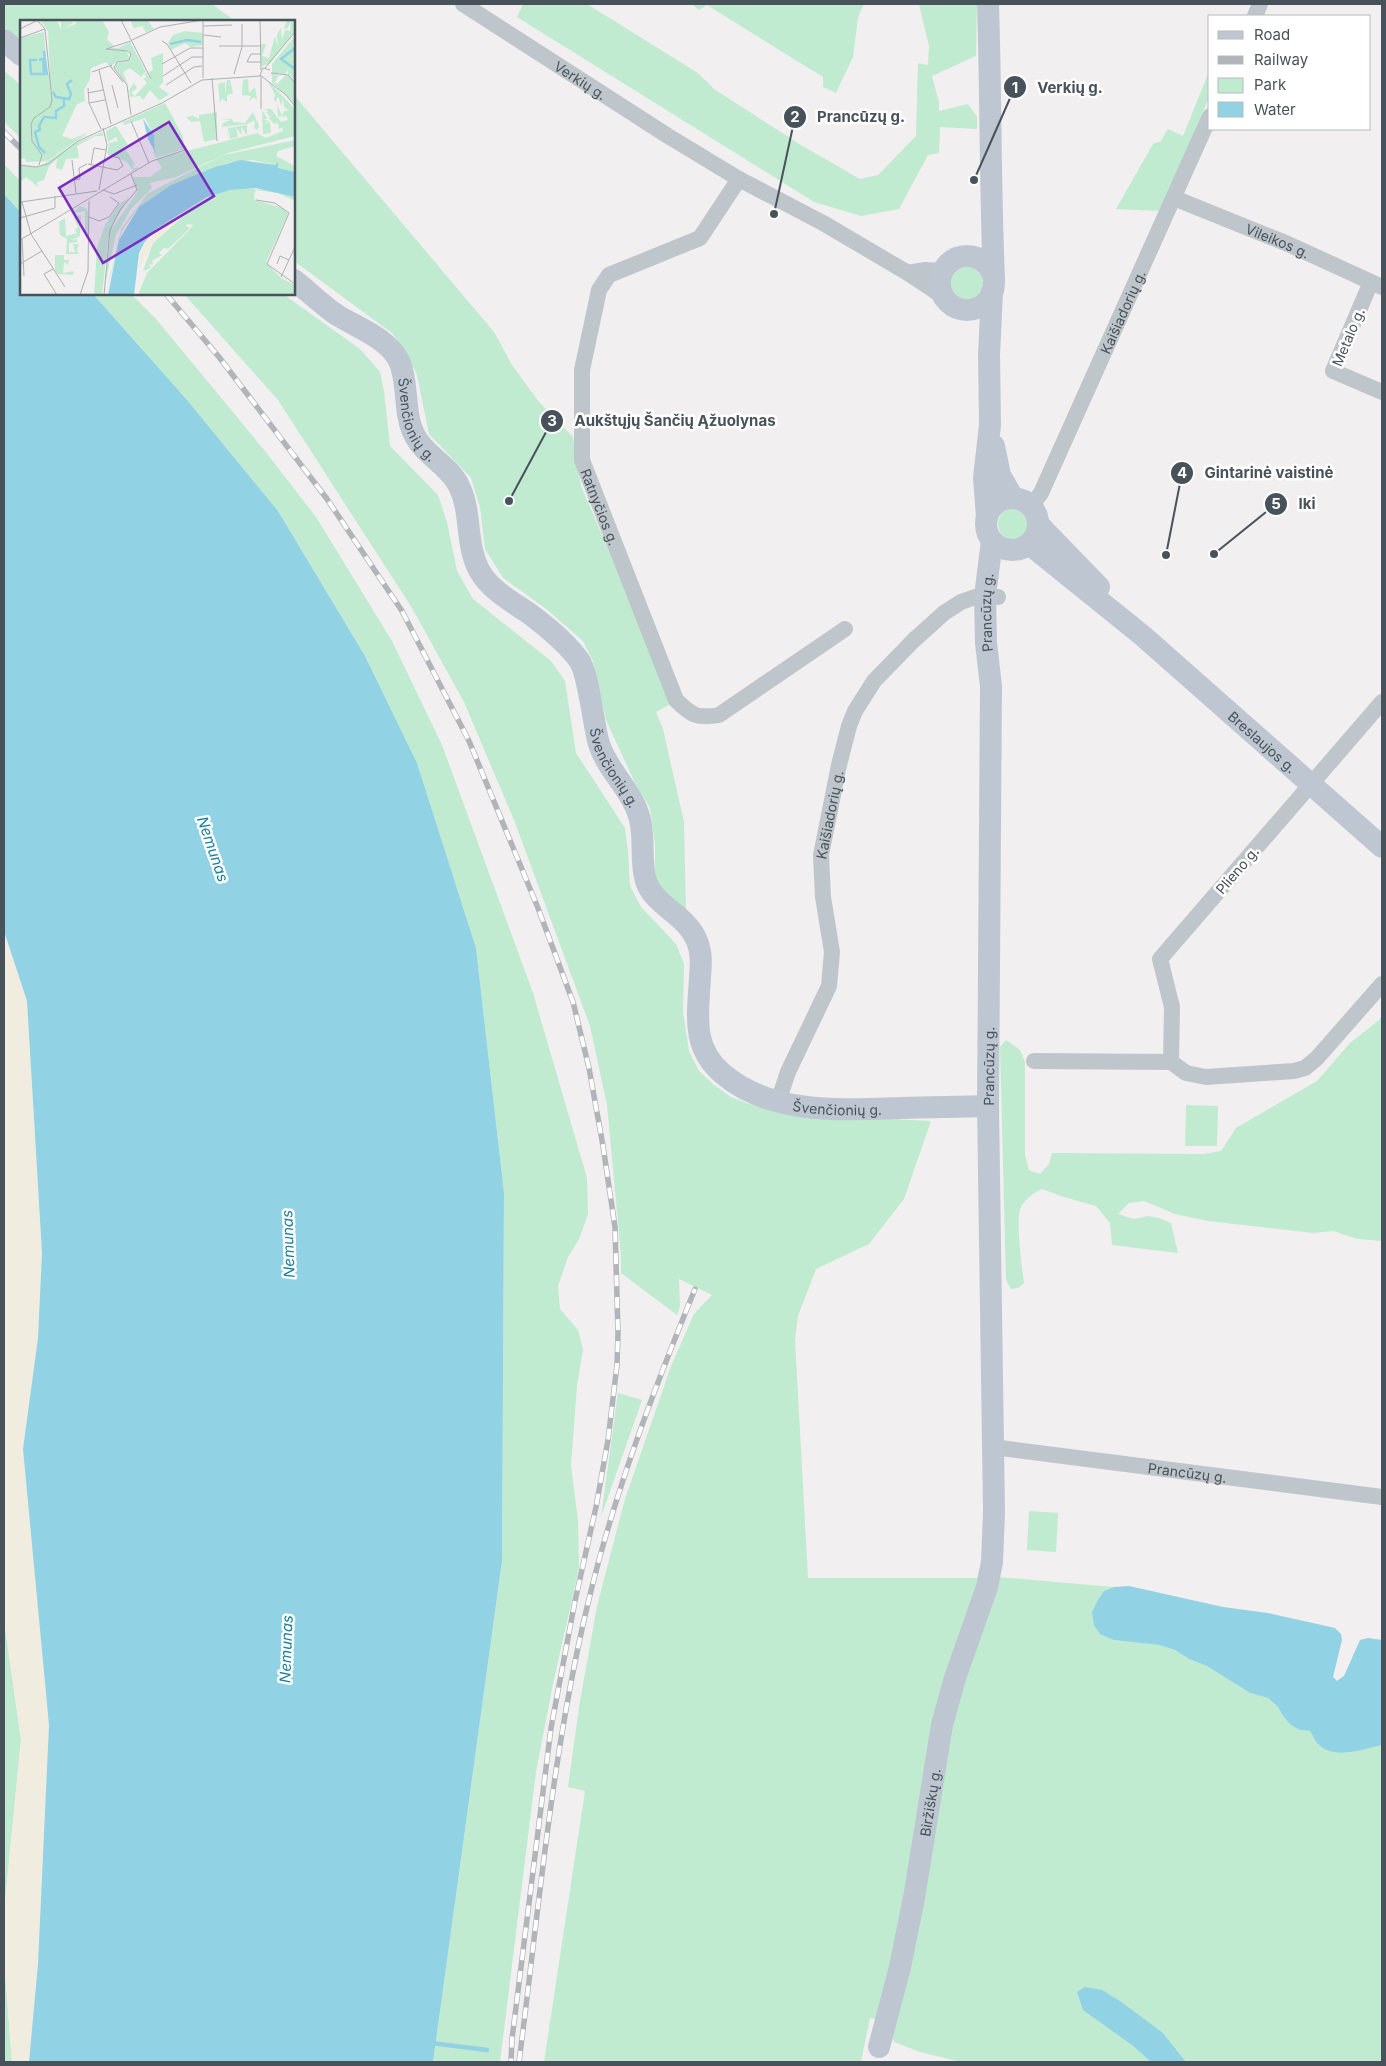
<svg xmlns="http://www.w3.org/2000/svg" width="1386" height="2066" font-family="Inter,sans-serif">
	<rect width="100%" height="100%" fill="#f1efef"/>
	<!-- green -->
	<g fill="#c0ebd1">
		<path d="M4,4h208l23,17h-214v19l-17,-13z"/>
		<path d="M523,4h64l111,69 16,16 87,56 59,34 18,-4 38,-39 2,-73 10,2 1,-19 -10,-42h58l-1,52 -44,20 7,26v9l29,-7 9,13v12l-37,-2 -1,26 -11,2 -29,54 -38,7 -47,-14 -297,-185z"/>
		<path d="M691,4h173l-6,13 -5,40 -17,36 -13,-6v-10l-116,-72 -8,5z"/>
		<path d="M1210,69v26l-49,116 -45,-2 37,-65 8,-3 7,-12 15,7z"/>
		<path d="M4,71l17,14v53l-17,-16z"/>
		<path d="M294,95l200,237 18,33 27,37 34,35 8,49 93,216 -18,10 7,17 21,93 2,89 -22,-18 -9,-17v-31l-5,-37 -15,-25 -29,-63 -13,-59 -10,-20 -38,-33 -42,-30 -18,-29 -5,-42 -9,-29 -42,-44 -12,-59 -10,-22 -15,-20 -98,-72z"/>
		<path d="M4,164l17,18v31l-17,-19z"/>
		<circle cx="967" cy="283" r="16"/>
		<path d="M93,294h38l25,25 109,132 51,66 76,124 50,104 91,248 54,185 1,36 -9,25 -11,18 -10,29 2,23 18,21 5,19 -6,37 -6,79 7,56 1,47 -26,116 -17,88 -36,290h-67l69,-501 2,-368 -28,-245 -59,-185 -52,-107 -87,-145 -91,-111z"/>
		<path d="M184,294h99l77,55 20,23 4,19 6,55 48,49 9,27 10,49 16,28 78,62 14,20 11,72 49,75 3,24 2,34 11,21 35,37 8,20 -1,48 6,39 10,20 15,14 17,12 18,7 34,10 148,7 -27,78 -35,45 -53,25 -18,47 -3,24 13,238h175l-102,442 -11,-2 -9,44h-317l41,-271 -17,-4 11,-80 18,-101 28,-107 46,-133 23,-52 18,-19 -33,-16 1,27 -3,9 -56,-42v-18l-14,-150 -17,-79 -76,-206 -50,-118 -52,-94 -134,-208z"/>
		<circle cx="1014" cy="524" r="16"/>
		<path d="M1382,1015v226l-24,-2 -25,-8 -20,2 -105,-12 -33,-7 -31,-13 -15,2 -11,11 16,5 14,-3 11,2 12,5 7,30 -66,-8 -2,-22 -14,-17 -32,-9 -22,-8c-9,4 -16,9 -21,18 -6,11 1,61 3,76l-6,5 -7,1 -5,-9 -6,-233 6,-7 14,10 5,12v93l4,15 11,4 9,-10 3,-11 151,1 18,-3 15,-23 81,-47 33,-38 29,-23z"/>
		<path d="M1186,1105l32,1 -1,40h-32z"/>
		<path d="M618,1393l24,7 -41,117z"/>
		<path d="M1029,1511l29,2 -2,39 -29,-2z"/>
		<path d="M997,1577l117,10 -10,4 10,49 45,5 16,5 14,9 18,7 43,27 18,5 10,9 5,9 17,14 10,1 8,14 27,8 37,-8v317h-196l-23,-29 -54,-39 23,51 19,17h-190l-41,-10 -26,-10 -2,-8 54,-298z"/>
		<path d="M4,1620l17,120 -17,172z"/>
		<path d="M4,1961l8,101h-8z"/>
	</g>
	<!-- sand -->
	<path fill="#f1ece0" d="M4,931l23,70 15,252 -4,85 -15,111 26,276 -11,239 -9,98h-17l-8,-101v-49l17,-172 -17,-120z"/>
	<!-- water -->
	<g fill="#91d2e4">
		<path d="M4,194l17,19v81h72l94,106 91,111 87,145 52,107 59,185 28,245 -2,368 -69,501h-404l9,-98 11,-239 -26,-276 15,-111 4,-85 -15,-252 -23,-70z"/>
		<path d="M1129,1586l94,21 45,6 67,15 6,6 1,6 -9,37 4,4 7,-5 16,-36 8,-2 14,2v105c-19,4 -46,15 -63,0 -4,-3 -6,-10 -9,-14l-10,-1 -9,-5 -8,-9 -5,-9 -10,-9 -18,-5 -43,-27 -18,-7 -14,-9 -16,-5 -45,-5 -14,-6 -6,-9 -2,-13 6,-12 6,-9 10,-4z"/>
		<path d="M1085,1987l17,3 18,11 43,32 23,29h-35l-19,-17 -49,-35 -6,-18z"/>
	</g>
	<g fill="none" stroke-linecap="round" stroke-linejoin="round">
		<!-- stream -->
		<path stroke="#91d2e4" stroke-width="4.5" d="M431,2043l56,7"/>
		<!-- street -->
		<g stroke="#bec6cc" stroke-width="16">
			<path id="s1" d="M463,4l205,132 71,43 84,44 85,50 36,24"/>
			<path d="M1255,16l5,-12"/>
			<path id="s2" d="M739,179l-39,59 -91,37 -10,15 -17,80v90l94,240c15,15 21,19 43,15l126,-86"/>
			<path id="s3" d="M1174,198l114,46 94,43"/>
			<path d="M908,273l17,-3 18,1"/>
			<path d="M1371,282l-38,89 49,21"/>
			<path id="s4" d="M1031,506l10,-13 169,-377"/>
			<path d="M1382,702l-222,257 12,48 -1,55 15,11 20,4 88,-6 11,-3 12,-10 65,-74"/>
			<path d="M1034,1061l137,1"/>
			<path id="s5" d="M778,1102l10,-30 41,-86 3,-34 -9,-55 -2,-42 18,-90 10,-39 6,-15 19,-30 40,-41 30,-27 17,-11 14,-5h23"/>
			<path id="s6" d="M993,1447l389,50"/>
		</g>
		<!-- secondary -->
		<g stroke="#bec7d1" stroke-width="22">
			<path d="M988,4c3,91 2,183 6,275"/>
			<path d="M4,40l17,15"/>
			<circle cx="967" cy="283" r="27"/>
			<path id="s7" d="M294,280c14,11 28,25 43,35 21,13 53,24 63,48 9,23 3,51 15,73 10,20 34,29 44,50 13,26 6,57 20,84 11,20 32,31 51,44 17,13 36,28 49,46 10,14 14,64 20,84 9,28 35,48 41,76 5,19 0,43 6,61 8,25 41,34 51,60 5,12 4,24 3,36 -2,38 -9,70 23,97 48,41 119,36 178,34 29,-1 58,-1 87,-2"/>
			<path d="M994,446l6,29 13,23"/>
			<circle cx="1012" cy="524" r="26"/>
			<path d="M987,517l-3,-39 6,-53 -1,-70 3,-63"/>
			<path d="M1038,524l61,63"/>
			<path id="s8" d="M1029,544l114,92 239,211"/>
			<path id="s9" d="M879,2047l21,-80 14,-69 28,-173 13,-47 32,-91 5,-25 2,-50 -6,-406 3,-420 -5,-43 -1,-47 7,-55"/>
		</g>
		<defs>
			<g id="rail">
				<path d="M4,132l17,17"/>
				<path d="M166,294l53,63 108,142 75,112 67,130 69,167 35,94 16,66 14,78 12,81 3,106 -1,32 -9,75 -12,67 -21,94 -24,127 -39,311 -1,23"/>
				<path d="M519,2062c20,-154 33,-311 70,-463 26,-108 64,-207 106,-310"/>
			</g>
		</defs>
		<!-- rail casing -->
		<use href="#rail" stroke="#b1b4b8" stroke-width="5.5"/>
		<!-- rail -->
		<use href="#rail" stroke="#fff" stroke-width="4" stroke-dasharray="11" stroke-linecap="butt"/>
	</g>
	<g text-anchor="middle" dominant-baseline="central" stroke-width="5" stroke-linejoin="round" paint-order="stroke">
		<!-- street labels -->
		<g font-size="14" fill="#48525a" stroke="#fff">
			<text stroke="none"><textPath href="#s1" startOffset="140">Verkių g.</textPath></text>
			<text stroke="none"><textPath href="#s3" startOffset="112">Vileikos g.</textPath></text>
			<text stroke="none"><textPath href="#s4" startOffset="215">Kaišiadorių g.</textPath></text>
			<text transform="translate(1348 337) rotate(-67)">Metalo g.</text>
			<text stroke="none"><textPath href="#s7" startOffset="196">Švenčionių g.</textPath></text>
			<text stroke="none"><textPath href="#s2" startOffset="409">Ratnyčios g.</textPath></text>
			<text stroke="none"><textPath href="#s9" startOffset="1449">Prancūzų g.</textPath></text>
			<text stroke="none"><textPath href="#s8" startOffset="306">Breslaujos g.</textPath></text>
			<text stroke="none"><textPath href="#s7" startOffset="615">Švenčionių g.</textPath></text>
			<text stroke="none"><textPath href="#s5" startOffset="300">Kaišiadorių g.</textPath></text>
			<text transform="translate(1237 870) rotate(-49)">Plieno g.</text>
			<text stroke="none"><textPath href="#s9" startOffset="995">Prancūzų g.</textPath></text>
			<text stroke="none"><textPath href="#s7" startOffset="1078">Švenčionių g.</textPath></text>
			<text stroke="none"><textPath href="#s6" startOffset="196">Prancūzų g.</textPath></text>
			<text stroke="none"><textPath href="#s9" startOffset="250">Biržiškų g.</textPath></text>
		</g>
		<!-- water labels -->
		<g font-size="15" font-style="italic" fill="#18809d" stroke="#fff">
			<text transform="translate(213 849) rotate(71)">Nemunas</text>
			<text transform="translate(288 1244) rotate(-92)">Nemunas</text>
			<text transform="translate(286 1649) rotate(-88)">Nemunas</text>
		</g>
	</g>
	<!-- overview -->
	<g transform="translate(20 20)">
		<rect width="275" height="275" fill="#f1efef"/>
		<path d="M20,0h17l4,10v-10h11l1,3 -9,5 12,-4 -1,-4h27l7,12 -2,7 7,7 -6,2h10l12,-6 21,39 -2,-9 4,-2 -2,-12 12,-5v29l-4,5 10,7 -7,5 -17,7 14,-6 -9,-10 -7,10 -3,-4 -10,1 -1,-7 5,-7 3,5 -6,5 4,3 12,-13 -4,-5h3l-1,-6 -4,5 -11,-9 -7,4 5,13 -13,-17 2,-5 14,-4 -2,-8 -24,-1 21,1 4,8 -12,2 -6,4 1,5 -7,-8 -15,6 -1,11 -6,11 1,11 -8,3 -15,32 10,3 16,-6 -41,28 -21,1v-3l-6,-1v-120l24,-6 3,42h3l-2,-43zM110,0h17l7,9 -8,3 -4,-6 -8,2zM267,0h8v11l-25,32 -8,3 -1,-3 -1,-40 1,21h5l-4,12 7,2 6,-22 3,11 -1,-13 4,-6 1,12 3,-10 5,1 1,-10 -4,8 -3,-1zM165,11l18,2v12l-12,2 -6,-4 -14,7 -3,-7 5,-8zM275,16v43l-7,-4v-5l-3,4 -13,-1v-9zM252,54l7,1 -4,7 2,2 9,-9 9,5v24l-23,-22zM228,59l1,14 6,-6 2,13 -3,-3 -5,4 2,-5 -9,-1 1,-15zM207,60h3l3,13 -6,2v7l-5,-3 -2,4 -2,-19 7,-2v13zM248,61l27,28v27l-67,17 -52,24 -26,6 2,5 -21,21 -15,26 -11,49 6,-54 27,-39 -5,-14h17l12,-9 -6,-9 101,-26 9,5 17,-7 -1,-4 -3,2 -1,-6 -4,1 -6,-7h3l-6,-5 3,1 -1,-3 -4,-1h8l10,13 7,-2 -2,-4 -8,1 -1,-13 5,12 2,-5h5l-5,-4 -1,-9 -2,7 -3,-9 -2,6 -2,-2 1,-5zM145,83l18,33 1,13 -28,9 -3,-6 2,-1 -1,-16 -9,-17 -21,7 -1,-3zM242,90l5,8 -3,2 5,1 -6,3 7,-2 1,11 -8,1zM197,92v27l-13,3 -4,-21 -9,1 -5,-5 7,-1 6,3v-4zM233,92l6,14 -2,4 -3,-2 1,-8 -8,4 -25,3 1,-4 8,-3 -10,-1h11l1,3 12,1zM227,105v10l-6,-8 1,8 -6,-7 2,9 -8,2 -1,-10 -2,9 1,-10zM96,106l12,19 -4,2 10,16 -1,5 7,-1 -13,8 6,-5 -6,-8 -20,-8 2,-11 9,-2 -2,-4 -8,5 -2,-11zM83,112v4h-8l-18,10 2,12 -13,1 -4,11 -6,-2 1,-9 -8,7 -5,14 -7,2 1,5 -12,-10 -6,5v-17l19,2 36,-24zM275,120v6l-17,5 -2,5 19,10v6l-17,-4v-6l-3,3 -23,-5 -25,3 -56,22 -32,22 -17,24 -16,64 15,-66 27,-36 76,-38zM222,168l37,3 16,6v4l-17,-8 -22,-3 -2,5 1,5 28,8 5,6 -22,48 15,16 14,7v10h-157l9,-22 42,-43 20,-25 -16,20 -6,-1 -4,7 3,-5 4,2 -22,21 -4,-1 -5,5 3,2 -10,6 1,4 -4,-1 2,4 -8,3 10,-28 43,-38 20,-12zM110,177l-16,25 -6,19 -6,54h-8l3,-47 8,-23 14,-21zM59,186l7,2 2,4v22l-3,1v-24l-11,2 1,3 6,-1 -1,22 -5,-7 3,-3 -7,-16 6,-1zM45,198l1,18 12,-3 1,4 -9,3 7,-1v3l-8,1v9h6l-2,-8h5l-1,8 3,2h-14l1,-15 -7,-4 -1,-13zM35,235h9v5h5l-1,5 -4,-3 -1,11 11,-2 -1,4 -15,-1 -3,-3z" fill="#c0ebd1"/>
		<path d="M196,173l-20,12 -43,38 -15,27 3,-21 15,-20z" fill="#f1ece0"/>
		<path d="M123,99l11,16 1,17 -7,-13zM221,140l34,5 3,-3v6l17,4v25l-39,-9 -26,2 -23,7 -51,32 -12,14 -5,10 -5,42h-26l11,-55 20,-33 32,-22 44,-18z" fill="#91d2e4"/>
		<path fill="none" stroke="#91d2e4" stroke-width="2.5" d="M150,24l17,-4 14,2M275,28l-14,11 14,10M24,31l3,24M17,40h-7l1,14h13l-1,-15 -4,1M33,72l3,5 13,2 2,-5 -4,-10 5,-4M25,133l-6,-6 -4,-15 5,-2 -1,-4 5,-9 12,1v-7l8,-5v-7"/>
		<path fill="none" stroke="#adb0b3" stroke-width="1" d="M17,0l8,9 7,71 -2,7 -16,11 -3,6 1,17 10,14 -3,10M101,0l30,59M240,0l1,50M183,6l29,-1M0,9l18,-9M184,15l17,2M0,18l25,-9M112,20l28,-13 43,-7M111,21l-25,8 21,2 4,3 -2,6 -12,2 -3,6 13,17 4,30M142,21l5,3 24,39M199,26h41M240,34h-9l-4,8h13M142,44l28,-16h13M90,46l13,16M245,48l30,-36M79,50l12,54M250,50l-7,-2 -3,7 26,20 9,11M72,52l20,-7M251,53l17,2 7,8M214,54l8,-27v-23M143,56l29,-19h11M241,57v32M183,58v-58M192,58l5,63M92,65l6,23M146,65l28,-18 8,-1M68,68l1,15 12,26M68,73l15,-3M69,83l16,-3M111,101l18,42M52,140l4,33M68,144l29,6 6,-4 -4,-8 -9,-2M0,145l16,2 12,-3 30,-23 84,-38 40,-23 59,-4M71,145l3,-17 12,2M54,160l6,-1 -1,-11 8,-4M79,170l8,-45 -4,-17M83,170l11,4 23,-9M236,180l19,3 14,10 -22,51 28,20M1,182l76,-11M2,182l9,32 34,53M69,197l10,4 10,-4 10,-14 -9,-6M0,198l35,-10v-12M2,219l2,37M0,220l132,-79 33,-11M0,244l22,-13M257,244l3,-8 9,4M33,249l-9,5 13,21M261,257l14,-30M60,275l8,-24 1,-70M84,275l6,-65 10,-20 17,-20 -6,-16"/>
		<path fill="#7b2cbf" fill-opacity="0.15" stroke="#7b2cbf" stroke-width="2.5" d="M149,102l45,74 -111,67 -44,-75z"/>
		<rect width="275" height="275" fill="none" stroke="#48525a" stroke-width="2.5"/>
	</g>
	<!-- callouts -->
	<path fill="none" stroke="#48525a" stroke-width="2" d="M974 180L1015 87M774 214L795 117M509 501L552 421M1166 555L1182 473M1214 554L1276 504"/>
	<g fill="#48525a" stroke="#fff" stroke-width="2">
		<circle cx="974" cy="180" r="5"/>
		<circle cx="774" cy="214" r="5"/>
		<circle cx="509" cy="501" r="5"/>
		<circle cx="1166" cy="555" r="5"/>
		<circle cx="1214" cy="554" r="5"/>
		<circle cx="1015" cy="87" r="12"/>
		<circle cx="795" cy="117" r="12"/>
		<circle cx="552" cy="421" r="12"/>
		<circle cx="1182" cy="473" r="12"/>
		<circle cx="1276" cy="504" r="12"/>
	</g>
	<g font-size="15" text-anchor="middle" font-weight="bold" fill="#fff">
		<text x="1015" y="93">1</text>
		<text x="795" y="122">2</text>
		<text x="552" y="426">3</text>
		<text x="1182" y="478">4</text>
		<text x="1276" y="509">5</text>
	</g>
	<g font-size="15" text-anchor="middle" font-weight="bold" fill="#48525a" stroke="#fff" stroke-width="5" stroke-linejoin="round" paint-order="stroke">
		<text x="1070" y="93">Verkių g.</text>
		<text x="861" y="122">Prancūzų g.</text>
		<text x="675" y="426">Aukštųjų Šančių Ąžuolynas</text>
		<text x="1269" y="478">Gintarinė vaistinė</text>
		<text x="1307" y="509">Iki</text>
	</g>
	<!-- border -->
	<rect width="1386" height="2066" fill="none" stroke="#48525a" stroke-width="10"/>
	<!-- legend -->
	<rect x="1208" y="15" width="162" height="115" fill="#ffffff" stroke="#b6babd"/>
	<rect x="1218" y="31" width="25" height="8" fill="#bec7d1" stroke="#b6babd"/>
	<text x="1254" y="40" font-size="15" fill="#48525a">Road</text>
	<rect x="1218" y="56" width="25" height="8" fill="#b1b4b8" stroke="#b6babd"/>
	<text x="1254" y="65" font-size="15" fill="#48525a">Railway</text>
	<rect x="1218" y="78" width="25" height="15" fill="#c0ebd1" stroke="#b6babd"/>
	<text x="1254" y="90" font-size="15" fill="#48525a">Park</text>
	<rect x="1218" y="102" width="25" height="15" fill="#91d2e4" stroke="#b6babd"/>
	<text x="1254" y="115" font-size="15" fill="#48525a">Water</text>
</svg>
